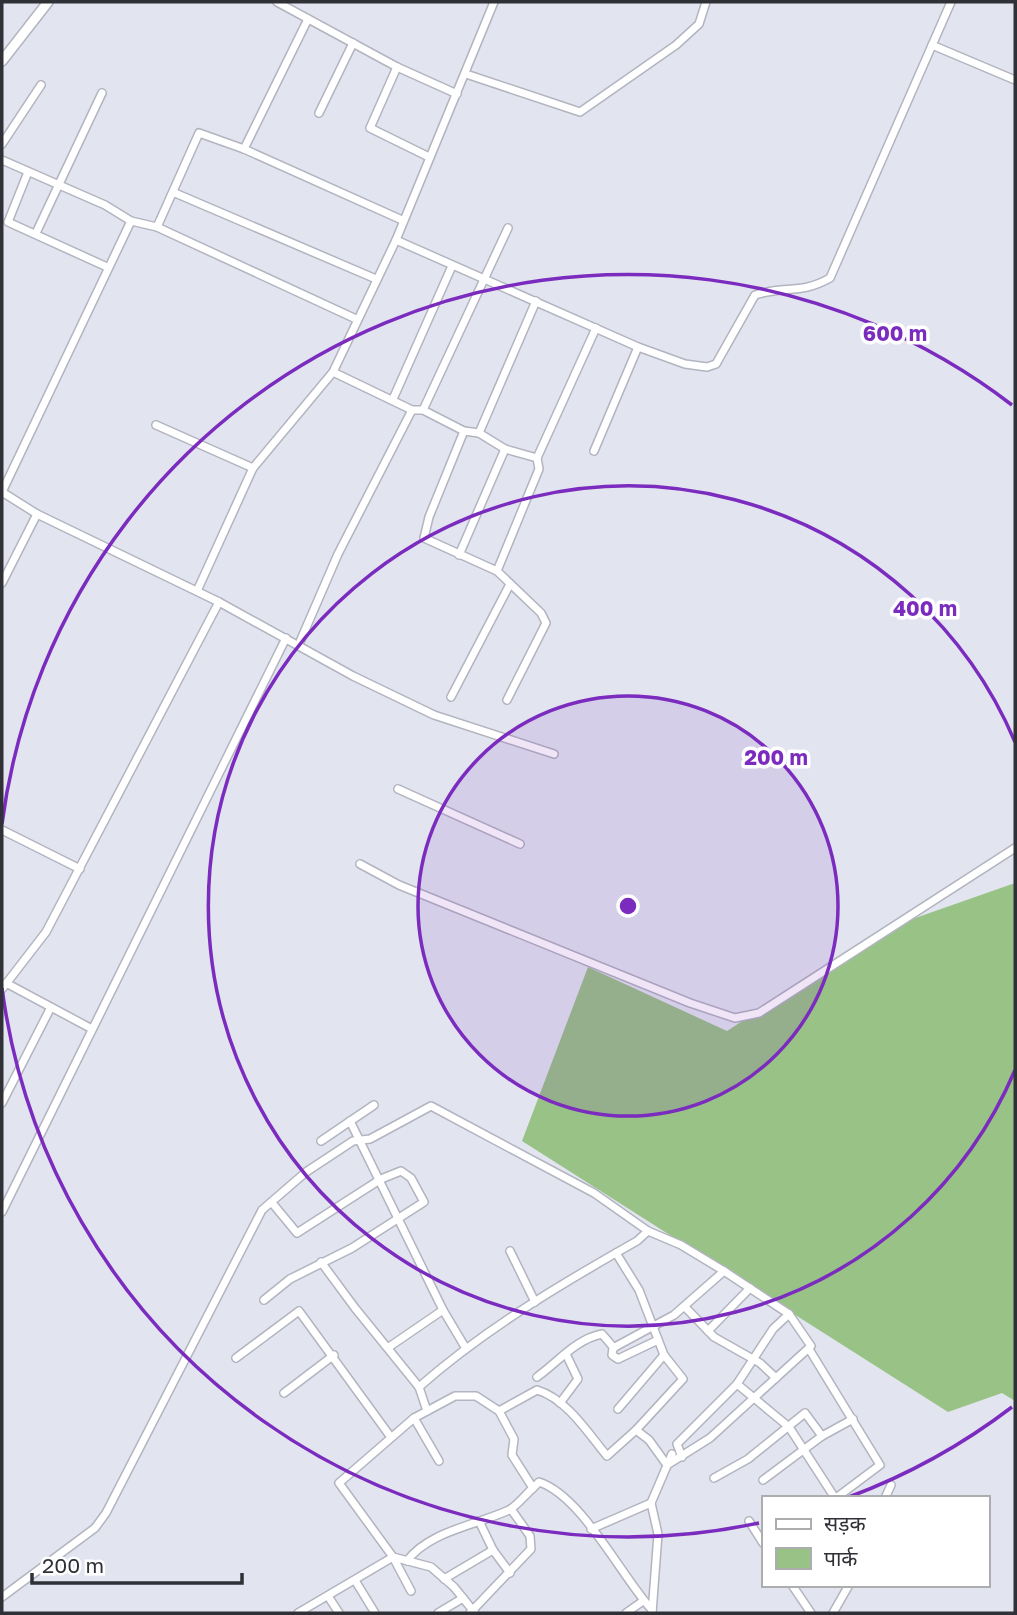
<svg xmlns="http://www.w3.org/2000/svg" width="1017" height="1615" font-family="'Golos Text','Noto Sans Devanagari',sans-serif">
	<rect width="100%" height="100%" fill="#e2e5f0"/>
	<!-- green -->
	<path fill="#99c287" d="M1015,883v518l-13,-8 -54,19 -426,-271 66,-174 139,64 157,-102z"/>
	<g fill="none" stroke-linecap="round" stroke-linejoin="round">
		<defs>
			<g id="minor">
				<path d="M277,2l120,65 60,27"/>
				<path d="M932,45l83,35"/>
				<path d="M397,67l-27,61 59,29"/>
				<path d="M466,74l114,38 96,-67 23,-21 7,-22"/>
				<path d="M319,113l34,-70"/>
				<path d="M2,144l39,-59"/>
				<path d="M244,149l64,-130"/>
				<path d="M2,160l103,45 26,16 -129,271"/>
				<path d="M28,172l-20,50 99,45"/>
				<path d="M175,193l201,86"/>
				<path d="M131,221l26,6 199,92"/>
				<path d="M157,227l42,-94 45,16 158,71"/>
				<path d="M36,233l66,-140"/>
				<path d="M396,240l242,107 47,17 22,3 9,-3 39,-69c30,-10 45,0 75,-17l121,-276"/>
				<path d="M333,372l79,38h11l41,21 15,2 26,16 32,9"/>
				<path d="M393,399l59,-133"/>
				<path d="M423,410l85,-182"/>
				<path d="M156,425l97,43"/>
				<path d="M464,431l-35,86 -5,21 73,33 44,42 5,10 -39,77"/>
				<path d="M479,433l57,-132"/>
				<path d="M594,451l44,-104"/>
				<path d="M2,492l35,22 182,88 134,74 81,39 120,39"/>
				<path d="M459,555l46,-106"/>
				<path d="M497,571l42,-102 -2,-11 59,-130"/>
				<path d="M2,583l35,-69"/>
				<path d="M197,591l56,-123 80,-96 63,-132 98,-238"/>
				<path d="M299,644l39,-90 74,-144"/>
				<path d="M451,697l59,-113"/>
				<path d="M398,789l122,55"/>
				<path d="M2,830l78,39"/>
				<path d="M360,864l39,21 291,118 45,15 24,-5 256,-165"/>
				<path d="M6,983l86,46"/>
				<path d="M2,989l44,-57 173,-330"/>
				<path d="M2,1103l48,-94"/>
				<path d="M350,1121l93,189 22,37"/>
				<path d="M321,1141l53,-36"/>
				<path d="M2,1212l284,-574"/>
				<path d="M510,1251l25,51"/>
				<path d="M321,1262l34,46 64,79 8,24"/>
				<path d="M264,1300l26,-21 62,-31 72,-46 -13,-24 -10,-7 -20,8 -84,54 -24,-29"/>
				<path d="M685,1307l29,30 46,26 16,15"/>
				<path d="M708,1331l42,-43"/>
				<path d="M658,1340l-40,19 -6,-4 1,-7 61,-33 50,-44"/>
				<path d="M389,1347l54,-37"/>
				<path d="M809,1349l71,116 -44,33"/>
				<path d="M236,1358l63,-47 91,125"/>
				<path d="M537,1377c21,-15 39,-38 65,-43l12,14"/>
				<path d="M737,1384l52,43 46,71"/>
				<path d="M419,1387c66,-58 142,-103 218,-146l11,-10"/>
				<path d="M284,1393l50,-38"/>
				<path d="M560,1403l18,-24 -12,-25"/>
				<path d="M618,1409l46,-54"/>
				<path d="M499,1411l38,-21c30,9 51,43 70,66l29,-26 47,-51 -19,-24 -25,-65 -23,-37"/>
				<path d="M414,1418l25,43"/>
				<path d="M682,1457l-5,-13 60,-60 36,-55 16,-15"/>
				<path d="M714,1478l34,-19 57,-46 17,23"/>
				<path d="M763,1480l59,-44 31,-17"/>
				<path d="M885,1498l6,-13"/>
				<path d="M479,1521l14,29 17,23"/>
				<path d="M749,1521l14,22"/>
				<path d="M591,1529l60,-26"/>
				<path d="M407,1561c22,-30 70,-36 102,-51 9,-5 16,-15 24,-22"/>
				<path d="M444,1579l49,-29"/>
				<path d="M356,1582l19,31"/>
				<path d="M792,1585l19,28"/>
				<path d="M328,1596l11,17"/>
				<path d="M2,1597l93,-69 11,-15 156,-303 44,-38 47,-31 17,-2 61,-33 163,87 54,38 33,14 43,26 65,43 22,32 -101,92 -43,27 -18,-25 -13,-10"/>
				<path d="M298,1613l95,-56 18,34"/>
				<path d="M438,1613l25,-15"/>
				<path d="M470,1613l61,-64 -1,-13 -19,-27"/>
				<path d="M475,1613l-21,-26 -23,-20 -38,-10 -54,-74 75,-65 41,-22h21l23,15 15,28 -2,16 21,33 6,-6c43,14 82,94 113,128"/>
				<path d="M626,1613l17,-12"/>
				<path d="M652,1613l6,-79 -7,-31 21,-49"/>
				<path d="M833,1613l16,-28"/>
			</g>
			<path id="tertiary" d="M2,61l46,-59"/>
		</defs>
		<!-- minor casing -->
		<use href="#minor" stroke="#b2b4bf" stroke-width="10"/>
		<!-- tertiary casing -->
		<use href="#tertiary" stroke="#b2b4bf" stroke-width="12"/>
		<!-- minor -->
		<use href="#minor" stroke="#fff" stroke-width="7"/>
		<!-- tertiary -->
		<use href="#tertiary" stroke="#fff" stroke-width="9"/>
	</g>
	<!-- distance rings -->
	<circle cx="628" cy="906" r="210" fill="#7b2cbf" fill-opacity=".12"/>
	<g fill="none" stroke="#7b2cbf" stroke-width="3.5">
		<circle cx="628" cy="906" r="210"/>
		<path d="M1015 1070A420 420 0 1 1 1015 742"/>
		<path d="M1012 1407A631 631 0 0 1 849 1497M759 1523A631 631 0 0 1 2 988M2 824A631 631 0 0 1 1012 405"/>
	</g>
	<circle cx="628" cy="906" r="10" fill="#7b2cbf" stroke="#fff" stroke-width="3.5"/>
	<g font-size="21" text-anchor="middle" font-weight="bold" fill="#7b2cbf" stroke="#fff" stroke-width="7" stroke-linejoin="round" paint-order="stroke">
		<text x="895" y="341">600 m</text>
		<text x="925" y="616">400 m</text>
		<text x="776" y="765">200 m</text>
	</g>
	<!-- border -->
	<rect width="1017" height="1615" fill="none" stroke="#303136" stroke-width="7"/>
	<!-- legend -->
	<rect x="762" y="1496" width="228" height="91" fill="#ffffff" stroke="#acadaf" stroke-width="2"/>
	<rect x="776" y="1519" width="35" height="10" fill="#ffffff" stroke="#acadaf" stroke-width="2"/>
	<text x="824" y="1531" font-size="21" fill="#303136">सड़क</text>
	<rect x="776" y="1548" width="35" height="21" fill="#99c287" stroke="#acadaf" stroke-width="2"/>
	<text x="824" y="1566" font-size="21" fill="#303136">पार्क</text>
	<!-- scale -->
	<path d="M32 1573v10h210v-10" fill="none" stroke="#303136" stroke-width="3.5"/>
	<text x="42" y="1573" font-size="21" fill="#303136" stroke="#ffffff" stroke-width="5" paint-order="stroke">200 m</text>
</svg>
